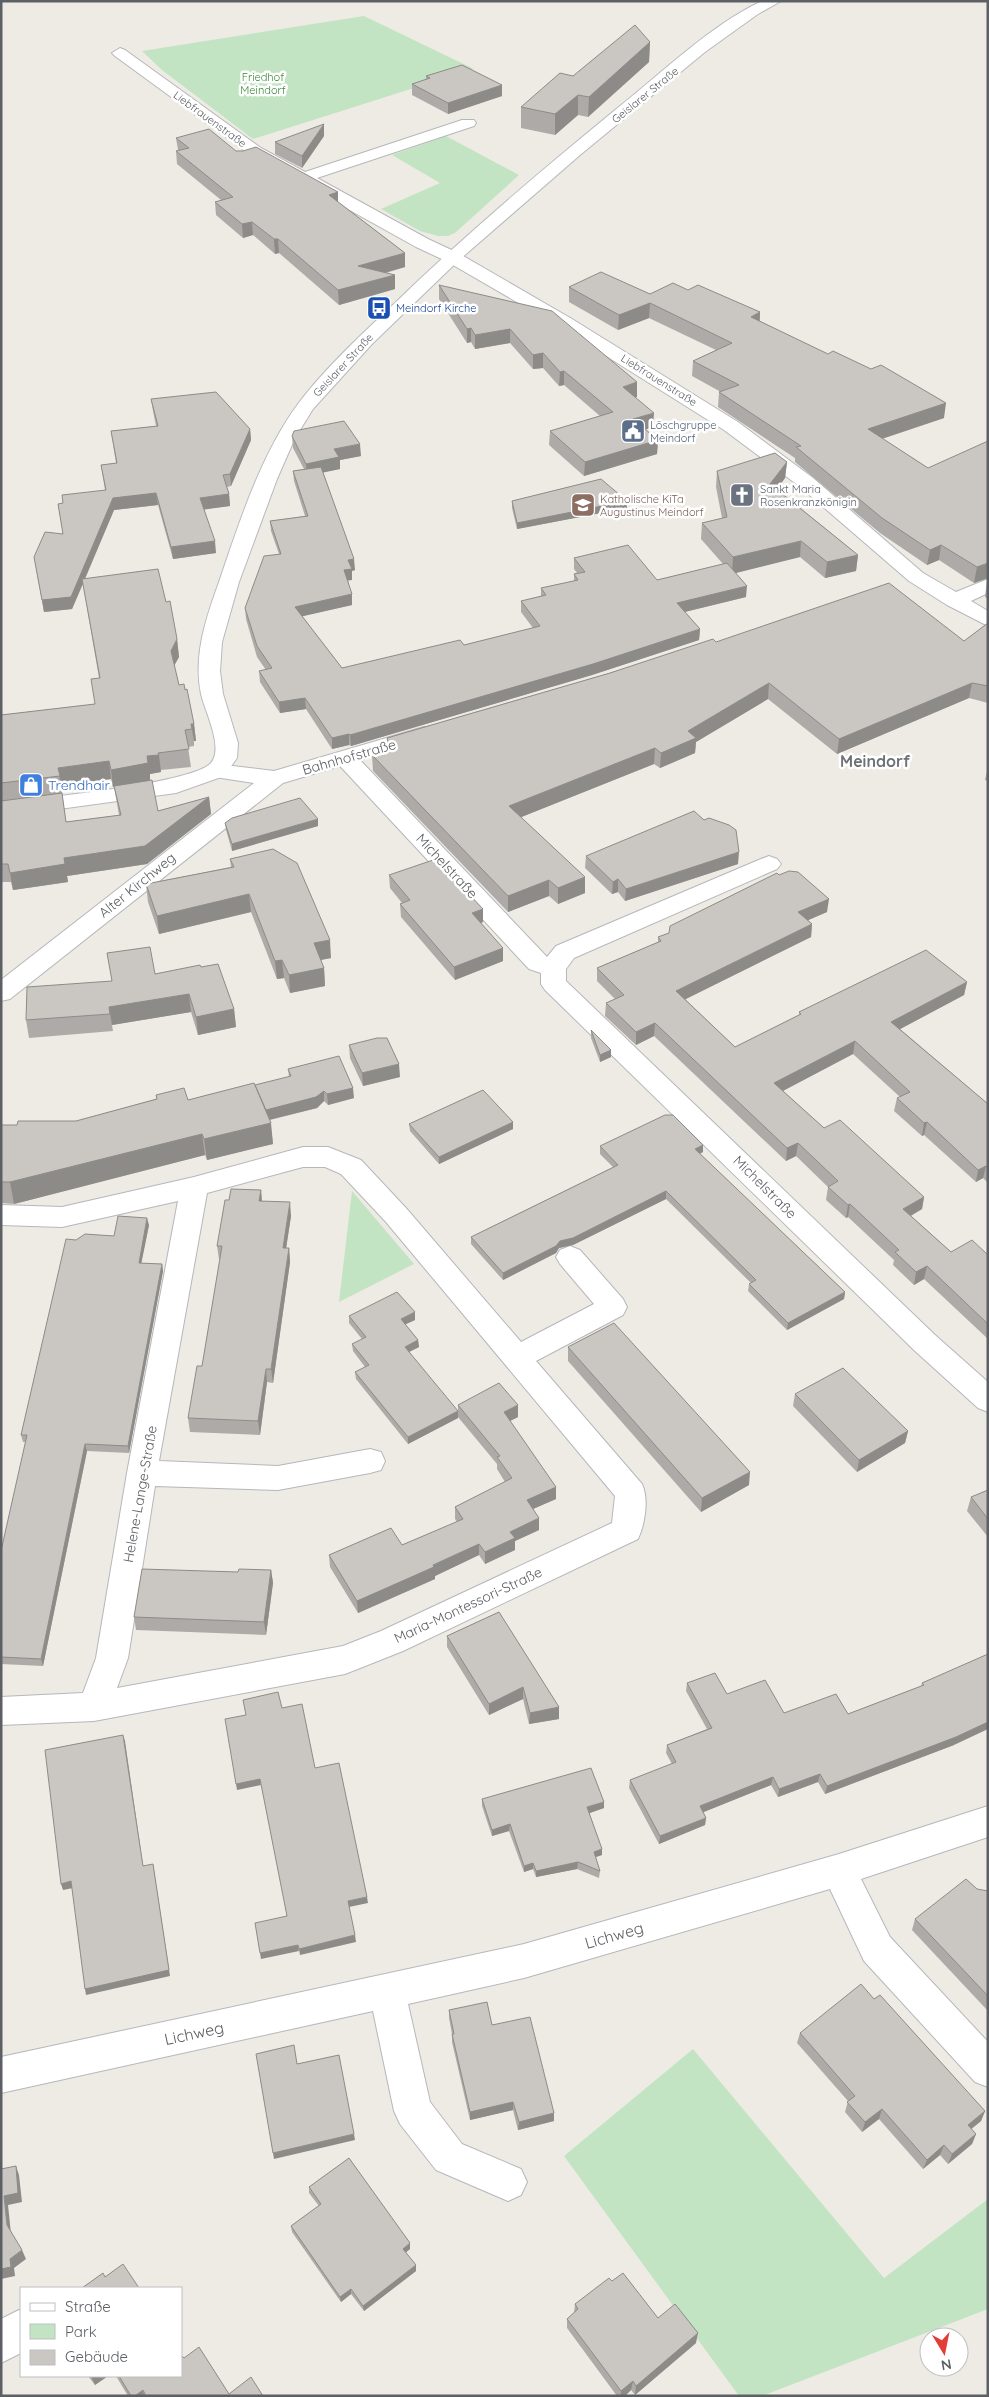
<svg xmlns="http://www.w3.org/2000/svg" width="989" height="2397" font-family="Quicksand,sans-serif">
	<rect width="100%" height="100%" fill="#eeebe4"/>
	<!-- green -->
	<g fill="#c3e4c2">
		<path d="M364,16l110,53 -221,70 -91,-69 -20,-19z"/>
		<path d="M446,136l73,39 -64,58 -7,3h-10l-18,-5 -39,-22 59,-26 -48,-28z"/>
		<path d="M352,1191l62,73 -75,38z"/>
		<path d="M693,2049l191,229 104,-79v110l-226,87h-23l-175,-240z"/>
	</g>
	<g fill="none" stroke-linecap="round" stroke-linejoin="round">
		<defs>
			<g id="street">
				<path d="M120,48l5,2 136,98 44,24 157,-52h12l2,3 -2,3 -157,52 111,61 30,14 114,66 166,103 75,56 110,95 33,19 32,-13v14l-17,8 17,10v15l-41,-21 -38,-24 -110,-95 -75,-56 -164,-103 -114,-66 -30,-14 -167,-93 -134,-98 -3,-3z"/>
				<path d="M424,727l8,2 3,5 -3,5 -72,21 187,197 9,-11 205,-87 8,-3 8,3 4,5 -4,5 -203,89 -8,11v12l369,354 53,47v30l-10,-4 -63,-57 -370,-361 -4,-6v-11l-12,-4 -189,-203 -57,17 -273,216 -9,2v-21l253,-197 -46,-7 -3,-5 3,-5 8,-2 58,7z"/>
				<path d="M303,1147h25l33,13 45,48 115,134 73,-38 -34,-40 -4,-7 4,-7 10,-4 10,4 43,49 4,8 -4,8 -87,46 106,123c7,15 3,40 -4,55l-235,112 -58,23 -251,47 -93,4v-28l82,-4 13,-35 31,-185 51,-272 -116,26 -61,-2v-20l61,2 132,-30zM303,1167h22l16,7 45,48 229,274 -3,27 -231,108 -38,15 -226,42 11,-30 27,-172 123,4 92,-17 11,-3 4,-9 -4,-9 -11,-3 -92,17 -119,-5 48,-268z"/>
				<path d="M988,1806v31l-127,42 29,58 98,105v45l-13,-5 -111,-121 -34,-72 -306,89 -116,26 22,98 32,42 59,25 6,13 -6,13 -13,6 -72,-31 -36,-46 -6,-13 -21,-100 -372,82v-36l523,-113 315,-90z"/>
				<path d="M19,2310l2,1v42l-20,10v-44z"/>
			</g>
			<path id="secondary" d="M762,1h19l-23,13 -53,38 -125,103 -122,106 -86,83 -59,65 -18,29 -18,41 -38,103 -17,60 -2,29 3,23 15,49 -1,15 -13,18 -48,17 -175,24v-14c38,-5 187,-19 209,-39 15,-15 -5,-52 -9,-70 -8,-38 5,-76 18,-112 20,-59 42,-128 79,-178 27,-36 64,-70 97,-101 71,-69 148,-134 225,-197 44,-35 91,-81 142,-105z"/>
		</defs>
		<!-- street casing -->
		<use href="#street" stroke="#b5b7bb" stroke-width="2"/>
		<!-- secondary casing -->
		<use href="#secondary" stroke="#b6b9be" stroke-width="2"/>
		<!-- street -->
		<use href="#street" fill="#fff" fill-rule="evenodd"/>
		<!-- secondary -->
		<use href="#secondary" fill="#fff" fill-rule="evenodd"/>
	</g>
	<!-- wall -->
	<g fill="#aeaaa7" fill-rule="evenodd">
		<path d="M650,42l-1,20 -61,55 -10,-2 -23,20 -34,-7v-21l52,-31z"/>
		<path d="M426,76l76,20 -54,18 -36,-19v-11l14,-4z"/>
		<path d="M324,136l-22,32 -27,-14v-12z"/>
		<path d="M176,138l60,13 102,41v10l67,51v14l-19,6 9,2v14l-56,16 -60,-52 -4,1 -22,-19 -10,3 -27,-23 -1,-13 6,-2 -44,-36 -1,-13 2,-1z"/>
		<path d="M439,285l198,112h-2l18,30 -8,3 13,10 -1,14 -73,22 -35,-31 1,-14 50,-15 -36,-31 -5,1 -16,-18 -10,1 -23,-26 -35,6 -4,-7 -4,1 -28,-44z"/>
		<path d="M569,287l81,7 38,-4 72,22v9l184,97 -62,21 46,29 60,110 -14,5 -35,-23 -12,5 -47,-32 -85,-71v-4l-77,-51 1,-15h2l-29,-16 1,-15 23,-11 -67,-32 -31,12 -49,-28z"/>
		<path d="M151,399l99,30 1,11 -20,46 -4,1 2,7 1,12 -26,3 12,44 -43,6 -15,-54 -44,5 -29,69 81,23 11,37 2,18 -5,8 5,20 15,39 2,17h-2v5l-6,1 3,20 -30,3v2l-11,2v7l8,30 51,-14 2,17 -64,50 -80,12 1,6 -55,8 -2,-8h-10v-167l94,-11 4,-26 -16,-94 -11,25 -28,3 -8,-43 27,-35 -5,-30 5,-1 42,-13 -4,-25 15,-2 -5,-32 45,-5 -3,-15zM111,779l2,8h1l5,28 -53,7 -5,-37z"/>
		<path d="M292,436l69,20 -21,4v9l-17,3 32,98 -3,1v9h-4l4,25 -50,11 40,52 122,-23 69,-17 -12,-16v-11l20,-5v-8l33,-7v-7l3,-1 -3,-4v-11l83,22 66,-16 -22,-25 1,-16 20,-5 -6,-31 1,-16 70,-9 -2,16 -8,11 81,66 -2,16 -31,7 -25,-21 -65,16 11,24 -61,15 15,17 -1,11 -107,35 -241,71 -2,-1 -17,4 -26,-40 -26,4 -20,-31 -1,-11 7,-1 -9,-13 -11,-38 -1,-11 34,-54 -8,-23 -1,-10 35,-5 -11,-35 -1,-10 11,-2 -11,-21z"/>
		<path d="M512,501h115v7l-110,21 -5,-21z"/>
		<path d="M987,581h1v18l-3,-2z"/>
		<path d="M988,623v80l-19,-5 -132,56 -69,-55 -72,43 -1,11 -35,15 -6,-4 -133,53 64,76 -27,11 -9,-8 -41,16 -135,-141 -1,-16 16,-5 -1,-12 329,-96 248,-1z"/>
		<path d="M988,767v14l-3,-1z"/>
		<path d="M704,820l34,44 -113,37 -7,-9 -6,2 -27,-26 1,-12z"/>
		<path d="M225,823l93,3 -86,25 -6,-21z"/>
		<path d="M230,859l101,99 -10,2 3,8 1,18 -35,7 -6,-15 -7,1 -26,-67 -92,22 -11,-32 -2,-18 85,-17z"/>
		<path d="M389,875l94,47 -2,1 22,38 -48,19 -54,-63 -1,-13 2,-1 -12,-15z"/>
		<path d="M779,875l48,37 -19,8 4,4 -1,13 -126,62 50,48 64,-32v-3l168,-30 -3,13 -64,34 88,75v79l-5,-5 -7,4 -52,-47 -2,1 -28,-25 3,-13 3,-1 -47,-43 -70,37 41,37 100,69 -2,12 -11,7 40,36 37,3v84l-64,-60 -10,6 -21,-20 1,-5 -46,-43 -2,1 -20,-18 2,-13 -32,-31 -10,5 -132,-125 -18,9 -31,-29 1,-13 9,-4 -18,-18v-13l61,-26v-5l11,-4z"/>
		<path d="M107,953l48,21 46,-7 33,42 2,18 -38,8 -7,-23 -79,13 1,6 -84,7 -3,-18 86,-39z"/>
		<path d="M591,1030l20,20v7l-11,5 -9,-24z"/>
		<path d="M349,1045l51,32 -37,9 -13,-28z"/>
		<path d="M288,1069l66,29 -26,7 -4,-4 -7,7 -47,12 3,24 -66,16 -2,-5 -191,49 -13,-1v-78h16l59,-4 80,-22v-4l32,5 67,-15 34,-8z"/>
		<path d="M409,1124l104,5 -74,35 -29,-33z"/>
		<path d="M600,1146l103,6 -3,2 145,138 -1,7 -57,31 -39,-39 1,-7 2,-1 -85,-84 -93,46 -14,3 -3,5 -53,27 -32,-36v-7l142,-70 -13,-13z"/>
		<path d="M261,1190l1,11 29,15 -5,32h3l1,14 -17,121 -6,-1 -7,53 -70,-3 -2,-14 14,-52 18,-107h-1l-2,-13 12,-46z"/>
		<path d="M149,1225l-8,38 21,1 1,7 -34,182 -42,-2 -44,215 -42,-2v-113l25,-109h-3l-2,-7 55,-195 38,-4z"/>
		<path d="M349,1316l66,4 -10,4 13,16 1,7 -10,5 49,66 -50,26 -52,-65 -1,-7 10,-5 -12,-16 -1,-7 10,-5 -13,-16z"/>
		<path d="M568,1347l181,138 -48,27 -133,-151z"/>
		<path d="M795,1394l113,37 -3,12 -48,29 -64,-66z"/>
		<path d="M458,1405l60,12 -8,4 46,78 -23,10 6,21 -24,11v9l-30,14 -6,-9 -44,21v3l-77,34 -28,-46 -1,-12 73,-10 55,-23 -2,-3v-12l50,-25 -8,-13v-5l-39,-47z"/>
		<path d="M988,1490v47l-21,-26 4,-14z"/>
		<path d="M271,1570l2,13 -7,52 -130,-5 -2,-13 104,-45z"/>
		<path d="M499,1612l60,107 -30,5 -6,-25 -34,16 -42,-68v-11z"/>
		<path d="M687,1683l40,11 57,19 64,1 73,-28 1,-3 32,62 -129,49 -7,-12 -40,15 -7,-12 -68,27 3,6 -1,7 -46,19 -30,-56 1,-8 42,-16 -6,-11 1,-8 40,-16 -21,-38z"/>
		<path d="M482,1799l122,9 -15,5 13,36v6l-7,2 5,14 -1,7 -22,-9 -41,8 -3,-8 -9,3 -15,-41 -17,5 -10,-30z"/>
		<path d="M988,1891v120l-76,-81 3,-11z"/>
		<path d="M874,1999l111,112 -4,10 -10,8 5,5 -4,10 -24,20 -8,-9 -17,14 -44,-50 -17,13 -17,-20 3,-11 -51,-58 3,-10z"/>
		<path d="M449,2010l43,15 62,96 -36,9 -5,-20 -43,10 -18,-78v-8l-3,-16z"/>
		<path d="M309,2187l101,62 -4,3 10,19 -52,40 -13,-17 -10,8 -49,-70 -1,-6 28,-20 -10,-13z"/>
		<path d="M612,2281l46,37 38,25 -61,52 -4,-5 -6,6h-8l-50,-68v-9l7,-6 1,-9z"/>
		<path d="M184,2358l45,36 34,2h-135l-12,-20h65z"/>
		<path d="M88,2376h20l-13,9z"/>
	</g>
	<!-- shaded-wall -->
	<g fill="#8d8b88">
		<path d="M650,42l-1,20 -61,55 1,-20z"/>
		<path d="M502,85v11l-54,18v-11z"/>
		<path d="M578,95v20l-23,20v-21z"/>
		<path d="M324,124v12l-22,32v-12z"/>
		<path d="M338,192v14l-9,-11z"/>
		<path d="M252,222l1,13 -10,3 -1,-14z"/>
		<path d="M274,239h4l1,14 -4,1z"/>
		<path d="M405,253v14l-47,13v-14z"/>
		<path d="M395,275v14l-56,16 -1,-15z"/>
		<path d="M650,303l-1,15 -31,12 1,-15z"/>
		<path d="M760,312l-1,15 -8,-10z"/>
		<path d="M471,328v14l-4,1v-14z"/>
		<path d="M510,329v14l-35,6v-14z"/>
		<path d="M543,353v15l-10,1v-14z"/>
		<path d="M564,371v14l-5,1 1,-14z"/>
		<path d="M637,382v15l-15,4 1,-14z"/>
		<path d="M946,403l-2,15 -78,26 2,-15z"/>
		<path d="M654,413l-1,14 -21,7 1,-15z"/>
		<path d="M250,429l1,11 -20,46 -1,-12z"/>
		<path d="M658,440l-1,14 -73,22 1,-14z"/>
		<path d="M360,444l1,12 -21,4v9l-33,7 -1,-12 28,-15z"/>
		<path d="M787,462l-2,16 -16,22 1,-16z"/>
		<path d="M156,493l2,12 -44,5 -42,99 -28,3 -2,-12 71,-102z"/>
		<path d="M229,494l1,12 -29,4 -1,-12z"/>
		<path d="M627,501v7l-110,21v-6z"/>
		<path d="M215,541l1,12 -43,6 -2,-12z"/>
		<path d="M801,541l-1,16 -68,17 1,-17z"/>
		<path d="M941,545l-2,15 -12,5 3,-15z"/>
		<path d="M858,555l-2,16 -31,7 2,-16z"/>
		<path d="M354,559l1,11 -3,1v9l-7,1 -1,-11 4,-10z"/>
		<path d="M988,563v15l-14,5 3,-16z"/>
		<path d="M747,586l-1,11 -70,17 1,-11z"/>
		<path d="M352,594v11l-57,13v-11z"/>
		<path d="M700,629l-1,11 -107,35 -241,71 -1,-11z"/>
		<path d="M177,639l2,18 -6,11 -2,-17z"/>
		<path d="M769,683l-1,16 -72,43 -1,11 -35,15 1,-15 27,-22z"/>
		<path d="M972,683l-3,15 -132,56 2,-15z"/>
		<path d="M305,698l1,11 -26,4 -1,-11z"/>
		<path d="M191,724h3l2,17h-2z"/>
		<path d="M349,734v11l-17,4v-11z"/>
		<path d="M655,748l-1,16 -145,58v-16z"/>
		<path d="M159,755l2,17 -11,2v7l-37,6 -2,-17 36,-14z"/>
		<path d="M109,761l2,18 -50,6 1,9 -4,-26z"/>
		<path d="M209,797l2,17 -64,50 -80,12 1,6 -55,8 -3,-17 54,-15z"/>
		<path d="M318,819v7l-86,25v-7z"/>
		<path d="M739,852l-1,12 -113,37 1,-12z"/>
		<path d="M585,877v16l-27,11v-16z"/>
		<path d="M618,879v13l-6,2 1,-12z"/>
		<path d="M549,880v16l-41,16v-16z"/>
		<path d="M249,894l2,18 -92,22 -2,-18z"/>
		<path d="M829,899l-2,13 -30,13 1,-13z"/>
		<path d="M483,909v13l-10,4 -1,-13z"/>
		<path d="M812,924l-1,13 -135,67v-13z"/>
		<path d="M330,940l1,18 -16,3 -1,-18z"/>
		<path d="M503,948v13l-48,19 -1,-13z"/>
		<path d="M282,960l2,18 -7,1 -2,-18z"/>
		<path d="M324,968l1,18 -35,7 -1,-18z"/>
		<path d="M967,982l-3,13 -75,40 2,-13z"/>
		<path d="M189,994l2,18 -79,13 1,6 -4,-24z"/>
		<path d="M234,1009l2,18 -38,8 -2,-18z"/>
		<path d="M655,1023l-1,13 -18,9v-13z"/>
		<path d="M855,1041l-2,13 -80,42 1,-13z"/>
		<path d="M611,1050v7l-11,5v-7z"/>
		<path d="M399,1064l1,13 -37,9 -1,-13z"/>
		<path d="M353,1088l1,10 -26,7 -1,-11z"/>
		<path d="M324,1091v10l-7,7 -53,13 -1,-10z"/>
		<path d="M513,1122v7l-74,35v-7z"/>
		<path d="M927,1122l-3,13 -2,1 2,-13z"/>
		<path d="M271,1123l2,21 -66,16 -3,-21z"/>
		<path d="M202,1134l3,21 -191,49 -4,-22z"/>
		<path d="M798,1143l-2,13 -10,5 1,-13z"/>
		<path d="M703,1145v7l-9,4 1,-7z"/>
		<path d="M986,1166l-3,12 -7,4 2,-12z"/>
		<path d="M261,1190l1,14 -3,-3z"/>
		<path d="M666,1191v8l-93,46 -14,3 -3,5 -53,27v-7l57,-32z"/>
		<path d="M924,1197l-2,12 -21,12 2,-12z"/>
		<path d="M290,1202l1,14 -7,46 -1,-14z"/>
		<path d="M850,1204l-2,13 -2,1 2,-13z"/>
		<path d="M147,1218l2,7 -9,45 -1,-7z"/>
		<path d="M289,1248l1,14 -17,121 -2,-14z"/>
		<path d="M162,1264l1,7 -34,182 -1,-7z"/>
		<path d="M927,1266l-3,13 -10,6 2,-13z"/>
		<path d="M845,1292l-1,7 -57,31 1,-7z"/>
		<path d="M415,1312v8l-13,6 -1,-7z"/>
		<path d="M418,1340l1,7 -14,7v-7z"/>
		<path d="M266,1369l1,13 -7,53 -2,-14z"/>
		<path d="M518,1405v12l-14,7v-12z"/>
		<path d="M458,1411v7l-50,26v-7z"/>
		<path d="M908,1431l-3,12 -48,29 2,-12z"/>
		<path d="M85,1444l2,7 -44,215 -2,-7z"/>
		<path d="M750,1472l-1,13 -48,27 1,-14z"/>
		<path d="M556,1487v12l-30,13 1,-12z"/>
		<path d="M539,1518v12l-24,11v9l-30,14v-12l25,-20z"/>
		<path d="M479,1544v11l-44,21v3l-77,34 -1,-12z"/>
		<path d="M271,1570l2,13 -7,52 -2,-13z"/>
		<path d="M523,1687v12l-34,16v-11z"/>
		<path d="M559,1707v12l-30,5 1,-11z"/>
		<path d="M988,1722v7l-34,16 -129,49 2,-8z"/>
		<path d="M123,1735l2,6 19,131 -1,-6z"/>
		<path d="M820,1774l-2,8 -40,15 1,-8z"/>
		<path d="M773,1777l-2,8 -72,29 1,-8z"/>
		<path d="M260,1779l1,6 -24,5 -1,-6z"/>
		<path d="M604,1802v6l-17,6v-7z"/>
		<path d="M706,1818l-1,7 -46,19 1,-8z"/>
		<path d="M510,1824l-1,7 -17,5v-6z"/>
		<path d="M602,1849v6l-9,3 1,-6z"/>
		<path d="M578,1862l-1,7 -41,8v-6z"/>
		<path d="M533,1863v6l-9,3v-6z"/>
		<path d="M153,1864l17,112 -84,19 -1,-6z"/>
		<path d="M71,1881l2,7 -10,2 -2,-6z"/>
		<path d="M367,1897l1,6 -19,4 -1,-6z"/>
		<path d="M355,1935l1,7 -56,13 -1,-6z"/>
		<path d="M298,1945l1,6 -38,8 -1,-6z"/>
		<path d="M513,2102v8l-43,10v-8z"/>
		<path d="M882,2109l-3,10 -17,13 3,-10z"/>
		<path d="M985,2111l-4,10 -17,14 4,-10z"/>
		<path d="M554,2113v8l-36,9 1,-8z"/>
		<path d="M354,2134l1,6 -81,19 -1,-6z"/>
		<path d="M976,2134l-4,10 -24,20 4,-10z"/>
		<path d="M944,2145l-4,10 -17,14 4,-9z"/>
		<path d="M16,2166l3,9 3,27 -14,3 3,29 -4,-9 -3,-29z"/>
		<path d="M410,2243v6l-6,5 -1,-5z"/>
		<path d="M22,2250l4,9 -12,9 1,8 -14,3v-10l9,-10z"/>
		<path d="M416,2265v6l-52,40 -1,-5z"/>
		<path d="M351,2289v5l-10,8 -1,-5z"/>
		<path d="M698,2333l-2,10 -61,52 1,-9z"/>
		<path d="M91,2376h17l-13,9z"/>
		<path d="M633,2381l-2,9 -6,6h-4v-5z"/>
		<path d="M143,2390l1,6h-9z"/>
	</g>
	<!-- building -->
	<g fill="#cac6c2" stroke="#8d8b88">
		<path d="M635,25l15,17 -61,55 -11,-2 -23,19 -34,-7 39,-34 13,3z"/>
		<path d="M462,65l40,20 -54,18 -36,-19 18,-6 -4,-2z"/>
		<path d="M324,124l-22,32 -27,-14z"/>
		<path d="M209,129l27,22h7l13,-4 82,45 -9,3 76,58 -47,13 37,9 -57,15 -60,-51h-4l-22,-17 -10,2 -27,-22 18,-5 -57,-46 13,-3 -13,-10z"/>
		<path d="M601,272l49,22 23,-11 15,7 10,-5 62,27 -9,5 77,37 5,-3 38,18 10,-4 65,38 -78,26 60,39 60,-27v122l-11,4 -36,-22 -11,5 -48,-32 -86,-71 5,-1 -82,-54 20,-7 -46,-24 39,-18 -82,-40 -31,12 -50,-28z"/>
		<path d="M439,285l113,26 85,71 -14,5 31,26 -21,6 25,21 -73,22 -35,-31 63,-19 -49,-41 -4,1 -17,-19 -10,2 -23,-26 -35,6 -4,-7 -4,1z"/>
		<path d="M216,392l34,37 -20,45 -7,1 6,19 -29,4 15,43 -44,6 -15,-54 -43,5 -42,99 -29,3 -8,-43 11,-25 18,2 -5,-30 5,-1 -1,-8 44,-5 -5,-25 16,-2 -6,-32 47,-5 -7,-27z"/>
		<path d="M344,421l16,23 -26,5 5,8 -33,7 -14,-28 2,-5z"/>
		<path d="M775,453l12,9 -17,22 88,71 -31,7 -26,-21 -68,16 -31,-34 25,-6 -10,-46z"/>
		<path d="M321,467l33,92 -6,1 4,9 -8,1 8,24 -57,13 47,61 118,-28 4,5 76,-19 -19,-25 25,-6 -5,-7 37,-8 -4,-6 11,-2 -11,-14 54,-13 29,35 70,-17 20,23 -70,17 23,26 -107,35 -243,71 -1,-1 -17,4 -27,-40 -26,4 -20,-31 13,-3 -15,-22 -12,-38 19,-52 17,-2 -11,-33 38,-5 -15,-45z"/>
		<path d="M601,479l26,22 -110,22 -5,-22z"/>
		<path d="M158,569l8,33 4,-1 7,38 -6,12 8,34 5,-1 1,6 2,-1 7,35h-3l1,5 -7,1 4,19 -31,4 1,2 -12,1 1,7 -37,7 -2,-9 -51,7 2,8 -59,7v-68l94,-11 -4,-25 9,-1 -18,-99z"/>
		<path d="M889,583l75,58 24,-18v63l-16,-3 -133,56 -70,-56 -81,48 8,7 -35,15 -6,-5 -146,58 76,71 -27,11 -9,-8 -41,16 -136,-141 18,-5 -3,-12 223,-65 103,-34 3,3z"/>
		<path d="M152,780l6,31 51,-14 -64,49 -81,12 1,6 -55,9 -2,-9h-7v-63l61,-8 4,29 55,-7 -7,-29z"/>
		<path d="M300,798l18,21 -86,25 -7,-21 7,-5z"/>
		<path d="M694,811l10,9 5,-2 20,7 7,5 3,22 -113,37 -8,-10 -5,3 -27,-26z"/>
		<path d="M273,849l24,14 33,77 -16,3 10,25 -35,7 -7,-15 -7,1 -26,-67 -92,22 -11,-32 88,-17 -4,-8z"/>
		<path d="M436,859l47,50 -11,4 31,35 -49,19 -54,-63 10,-4 -21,-25z"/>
		<path d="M789,871l9,1 31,27 -31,13 14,12 -136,67 59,56 66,-33 -2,-2 127,-62 41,32 -76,40 97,82v64l-2,-2 -8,4 -51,-48 -3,1 -27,-25 13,-6 -55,-51 -81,42 50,45 16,-8 84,77 -21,12 48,43 21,-12 16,15v69l-61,-58 -11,6 -21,-20 4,-2 -49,-46 -2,1 -20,-18 10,-6 -40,-38 -11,5 -132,-125 -19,9 -30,-29 18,-8 -27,-27 64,-27 -3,-4 11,-4 1,-7 107,-53 2,2z"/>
		<path d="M150,947l5,27 45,-9 1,2 17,-3 16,45 -38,8 -7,-23 -80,13 1,7 -84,6 1,-33 85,-6 -5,-28z"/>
		<path d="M591,1030l20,20 -11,5z"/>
		<path d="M377,1038h10l12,26 -37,9 -13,-28z"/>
		<path d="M339,1056l14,32 -26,6 -3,-3 -8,6 -50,13 -11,-25 36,-9 -3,-7z"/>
		<path d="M254,1083l17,40 -67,16 -2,-5 -192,48h-9v-57h16l1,-4h58l81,-22 -1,-4 28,-7 4,12z"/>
		<path d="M483,1090l30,32 -74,35 -30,-33z"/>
		<path d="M665,1115h8l30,30 -8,4 150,143 -57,31 -39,-39 7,-4 -90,-89 -93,47 -13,3 -4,5 -53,27 -32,-36 147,-72 -18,-19z"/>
		<path d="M231,1189l30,1 -2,11 31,1 -7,46h6l-18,121h-5l-8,52 -70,-3 9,-52h5l20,-120h-5l8,-46h4z"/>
		<path d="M118,1216l29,2 -8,45 23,1 -34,182 -43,-2 -44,215 -40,-2v-106l26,-116h-6l45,-196 10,1 9,-6 29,2z"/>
		<path d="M397,1292l18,20 -14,7 17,21 -13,7 53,64 -50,26 -53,-65 14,-7 -17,-21 14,-7 -17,-21z"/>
		<path d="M614,1323l136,149 -48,26 -134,-151z"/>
		<path d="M843,1368l65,63 -49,29 -64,-66z"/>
		<path d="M499,1383l19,22 -14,7 52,75 -29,13 12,18 -29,14 5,6 -30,14 -6,-8 -46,21 1,2 -77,34 -28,-46 62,-27 11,17 61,-26 -8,-12 57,-29 -15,-21 3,-1 -42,-51z"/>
		<path d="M988,1490v29l-17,-22z"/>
		<path d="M142,1569l96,3 1,-3 32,1 -7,52 -130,-5z"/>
		<path d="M499,1612l60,95 -29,6 -7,-26 -34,17 -42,-68z"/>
		<path d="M988,1654v68l-32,15 -129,49 -7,-12 -41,15 -6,-12 -73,29 6,12 -46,18 -30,-56 46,-18 -9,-17 45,-17 -25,-45 28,-10 12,21 38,-14 19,33 52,-19 12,20 76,-29 -2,-2z"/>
		<path d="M278,1692l4,16 20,-4 13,64 24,-5 28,134 -19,4 7,34 -56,14 -1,-4 -38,8 -5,-30 32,-7 -27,-137 -24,5 -11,-65 21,-4 -3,-15z"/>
		<path d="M123,1735l20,131 10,-2 16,106 -84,19 -14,-108 -10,3 -16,-134z"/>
		<path d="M591,1768l13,34 -17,5 15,42 -8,3 6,19 -22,-9 -42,9 -3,-8 -9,3 -14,-42 -18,6 -10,-31z"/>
		<path d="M966,1879l11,10 11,2v105l-73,-77z"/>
		<path d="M861,1984l13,15 6,-4 105,116 -17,14 8,9 -24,20 -8,-9 -17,15 -45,-51 -17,13 -18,-20 8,-6 -55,-63z"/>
		<path d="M487,2002l5,23 38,-8 24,96 -35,9 -6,-20 -43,10 -18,-78h2l-5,-24z"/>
		<path d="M294,2045l3,19 42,-9 15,79 -81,19 -17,-99z"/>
		<path d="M349,2158l61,85 -7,6 13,16 -53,41 -12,-17 -11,8 -49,-71 30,-22 -12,-17z"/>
		<path d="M16,2166l2,27 -14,3 3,29 15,25 -12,9 1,8 -10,2v-100z"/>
		<path d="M123,2264l16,24h-57l21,-15 2,4z"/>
		<path d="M623,2273l35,45 17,-14 23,29 -62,53 -3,-5 -12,10 -54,-72 11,-10 -3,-5 34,-26 3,3z"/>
		<path d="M199,2347l30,47 22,-17 12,19h-117l-3,-6 -8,6h-4l-12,-20h62v-21l3,3z"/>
	</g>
	<!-- icons -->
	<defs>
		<symbol id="bus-square" viewBox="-11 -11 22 22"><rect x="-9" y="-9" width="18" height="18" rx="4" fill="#1a4fb4" stroke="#fff"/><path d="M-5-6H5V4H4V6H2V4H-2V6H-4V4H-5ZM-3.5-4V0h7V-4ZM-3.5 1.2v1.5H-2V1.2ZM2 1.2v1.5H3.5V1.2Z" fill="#fff"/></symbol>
		<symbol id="civic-square" viewBox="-11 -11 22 22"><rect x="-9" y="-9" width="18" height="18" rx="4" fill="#5c6f8a" stroke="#fff"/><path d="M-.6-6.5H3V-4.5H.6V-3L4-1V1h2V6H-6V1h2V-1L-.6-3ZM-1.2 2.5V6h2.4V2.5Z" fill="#fff"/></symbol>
		<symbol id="church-square" viewBox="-11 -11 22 22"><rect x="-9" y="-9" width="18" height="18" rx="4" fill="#6b7280" stroke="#fff"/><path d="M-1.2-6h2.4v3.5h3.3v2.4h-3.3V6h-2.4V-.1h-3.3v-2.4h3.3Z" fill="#fff"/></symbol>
		<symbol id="school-square" viewBox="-11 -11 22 22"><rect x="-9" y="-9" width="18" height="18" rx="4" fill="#8d6e63" stroke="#fff"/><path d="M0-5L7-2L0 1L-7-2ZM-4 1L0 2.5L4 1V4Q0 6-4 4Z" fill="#fff"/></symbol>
		<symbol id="shop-square" viewBox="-11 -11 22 22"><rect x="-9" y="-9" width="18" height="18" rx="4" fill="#3f7fe0" stroke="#fff"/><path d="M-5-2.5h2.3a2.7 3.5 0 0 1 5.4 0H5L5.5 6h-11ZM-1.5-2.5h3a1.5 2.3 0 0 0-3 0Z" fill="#fff"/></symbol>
	</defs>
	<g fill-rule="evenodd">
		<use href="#bus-square" x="365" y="294" width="28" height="28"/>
		<use href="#civic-square" x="619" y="417" width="28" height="28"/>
		<use href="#church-square" x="728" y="481" width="28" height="28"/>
		<use href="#school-square" x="569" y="491" width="28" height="28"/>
		<use href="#shop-square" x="17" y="771" width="28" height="28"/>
	</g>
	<g text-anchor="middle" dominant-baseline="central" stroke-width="5" stroke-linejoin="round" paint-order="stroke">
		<!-- far-park labels -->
		<g font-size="11" fill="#3a863a" stroke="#fff">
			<text x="263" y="77">Friedhof<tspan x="263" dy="13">Meindorf</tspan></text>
		</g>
		<!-- far-street labels -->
		<g font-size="11" fill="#5c6064" stroke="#fff">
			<text transform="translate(645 95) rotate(-39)">Geislarer Straße</text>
			<text transform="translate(210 119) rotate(36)">Liebfrauenstraße</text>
			<text transform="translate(343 365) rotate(-47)">Geislarer Straße</text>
			<text transform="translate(659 380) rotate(32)">Liebfrauenstraße</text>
		</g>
		<!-- far-transit labels -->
		<g font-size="11" fill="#164399" stroke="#fff" text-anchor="start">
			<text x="396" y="308">Meindorf Kirche</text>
		</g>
		<!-- far-service labels -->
		<g font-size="11" fill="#4e5e75" stroke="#fff" text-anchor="start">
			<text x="650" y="425">Löschgruppe<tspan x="650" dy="13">Meindorf</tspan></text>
		</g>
		<!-- far-worship labels -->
		<g font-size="11" fill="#5b616d" stroke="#fff" text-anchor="start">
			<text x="760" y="489">Sankt Maria<tspan x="760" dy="13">Rosenkranzkönigin</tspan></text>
		</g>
		<!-- far-education labels -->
		<g font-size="11" fill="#785e54" stroke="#fff" text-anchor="start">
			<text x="600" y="499">Katholische KiTa<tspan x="600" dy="13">Augustinus Meindorf</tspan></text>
		</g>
		<!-- street labels -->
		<g font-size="14" fill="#5c6064" stroke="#fff">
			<text transform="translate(349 757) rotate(-16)">Bahnhofstraße</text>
			<text transform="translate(447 866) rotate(47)">Michelstraße</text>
			<text transform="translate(137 885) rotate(-39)">Alter Kirchweg</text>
			<text transform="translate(765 1187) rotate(45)">Michelstraße</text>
			<text transform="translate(140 1494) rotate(-80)">Helene-Lange-Straße</text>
			<text transform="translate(468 1605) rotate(-25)">Maria-Montessori-Straße</text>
		</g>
		<!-- shop labels -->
		<g font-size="14" fill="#366cbe" stroke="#fff" text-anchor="start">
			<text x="48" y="785">Trendhair</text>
		</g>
		<!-- quarter labels -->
		<g font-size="16" font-weight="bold" fill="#6d7276" stroke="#fff">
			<text x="875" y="761">Meindorf</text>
		</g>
		<!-- near-street labels -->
		<g font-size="16" fill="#5c6064" stroke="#fff">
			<text transform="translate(614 1935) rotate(-16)">Lichweg</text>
			<text transform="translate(194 2033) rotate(-12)">Lichweg</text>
		</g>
	</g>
	<!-- border -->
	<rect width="989" height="2397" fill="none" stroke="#5c6064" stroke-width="5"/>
	<!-- legend -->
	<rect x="20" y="2287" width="162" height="90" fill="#ffffff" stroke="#bebfc1"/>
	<rect x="30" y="2303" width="25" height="8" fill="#ffffff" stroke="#bebfc1"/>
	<text x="65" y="2312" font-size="15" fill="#5c6064">Straße</text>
	<rect x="30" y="2324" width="25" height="15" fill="#c3e4c2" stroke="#bebfc1"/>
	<text x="65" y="2337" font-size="15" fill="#5c6064">Park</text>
	<rect x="30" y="2350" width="25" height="15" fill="#cac6c2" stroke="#bebfc1"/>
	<text x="65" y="2362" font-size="15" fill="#5c6064">Gebäude</text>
	<!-- north arrow -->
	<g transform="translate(944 2352) rotate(170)"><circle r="24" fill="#ffffff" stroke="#bebfc1"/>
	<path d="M0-4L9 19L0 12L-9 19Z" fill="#e13e37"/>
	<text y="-8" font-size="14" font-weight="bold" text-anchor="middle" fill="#5c6064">N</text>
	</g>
</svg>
